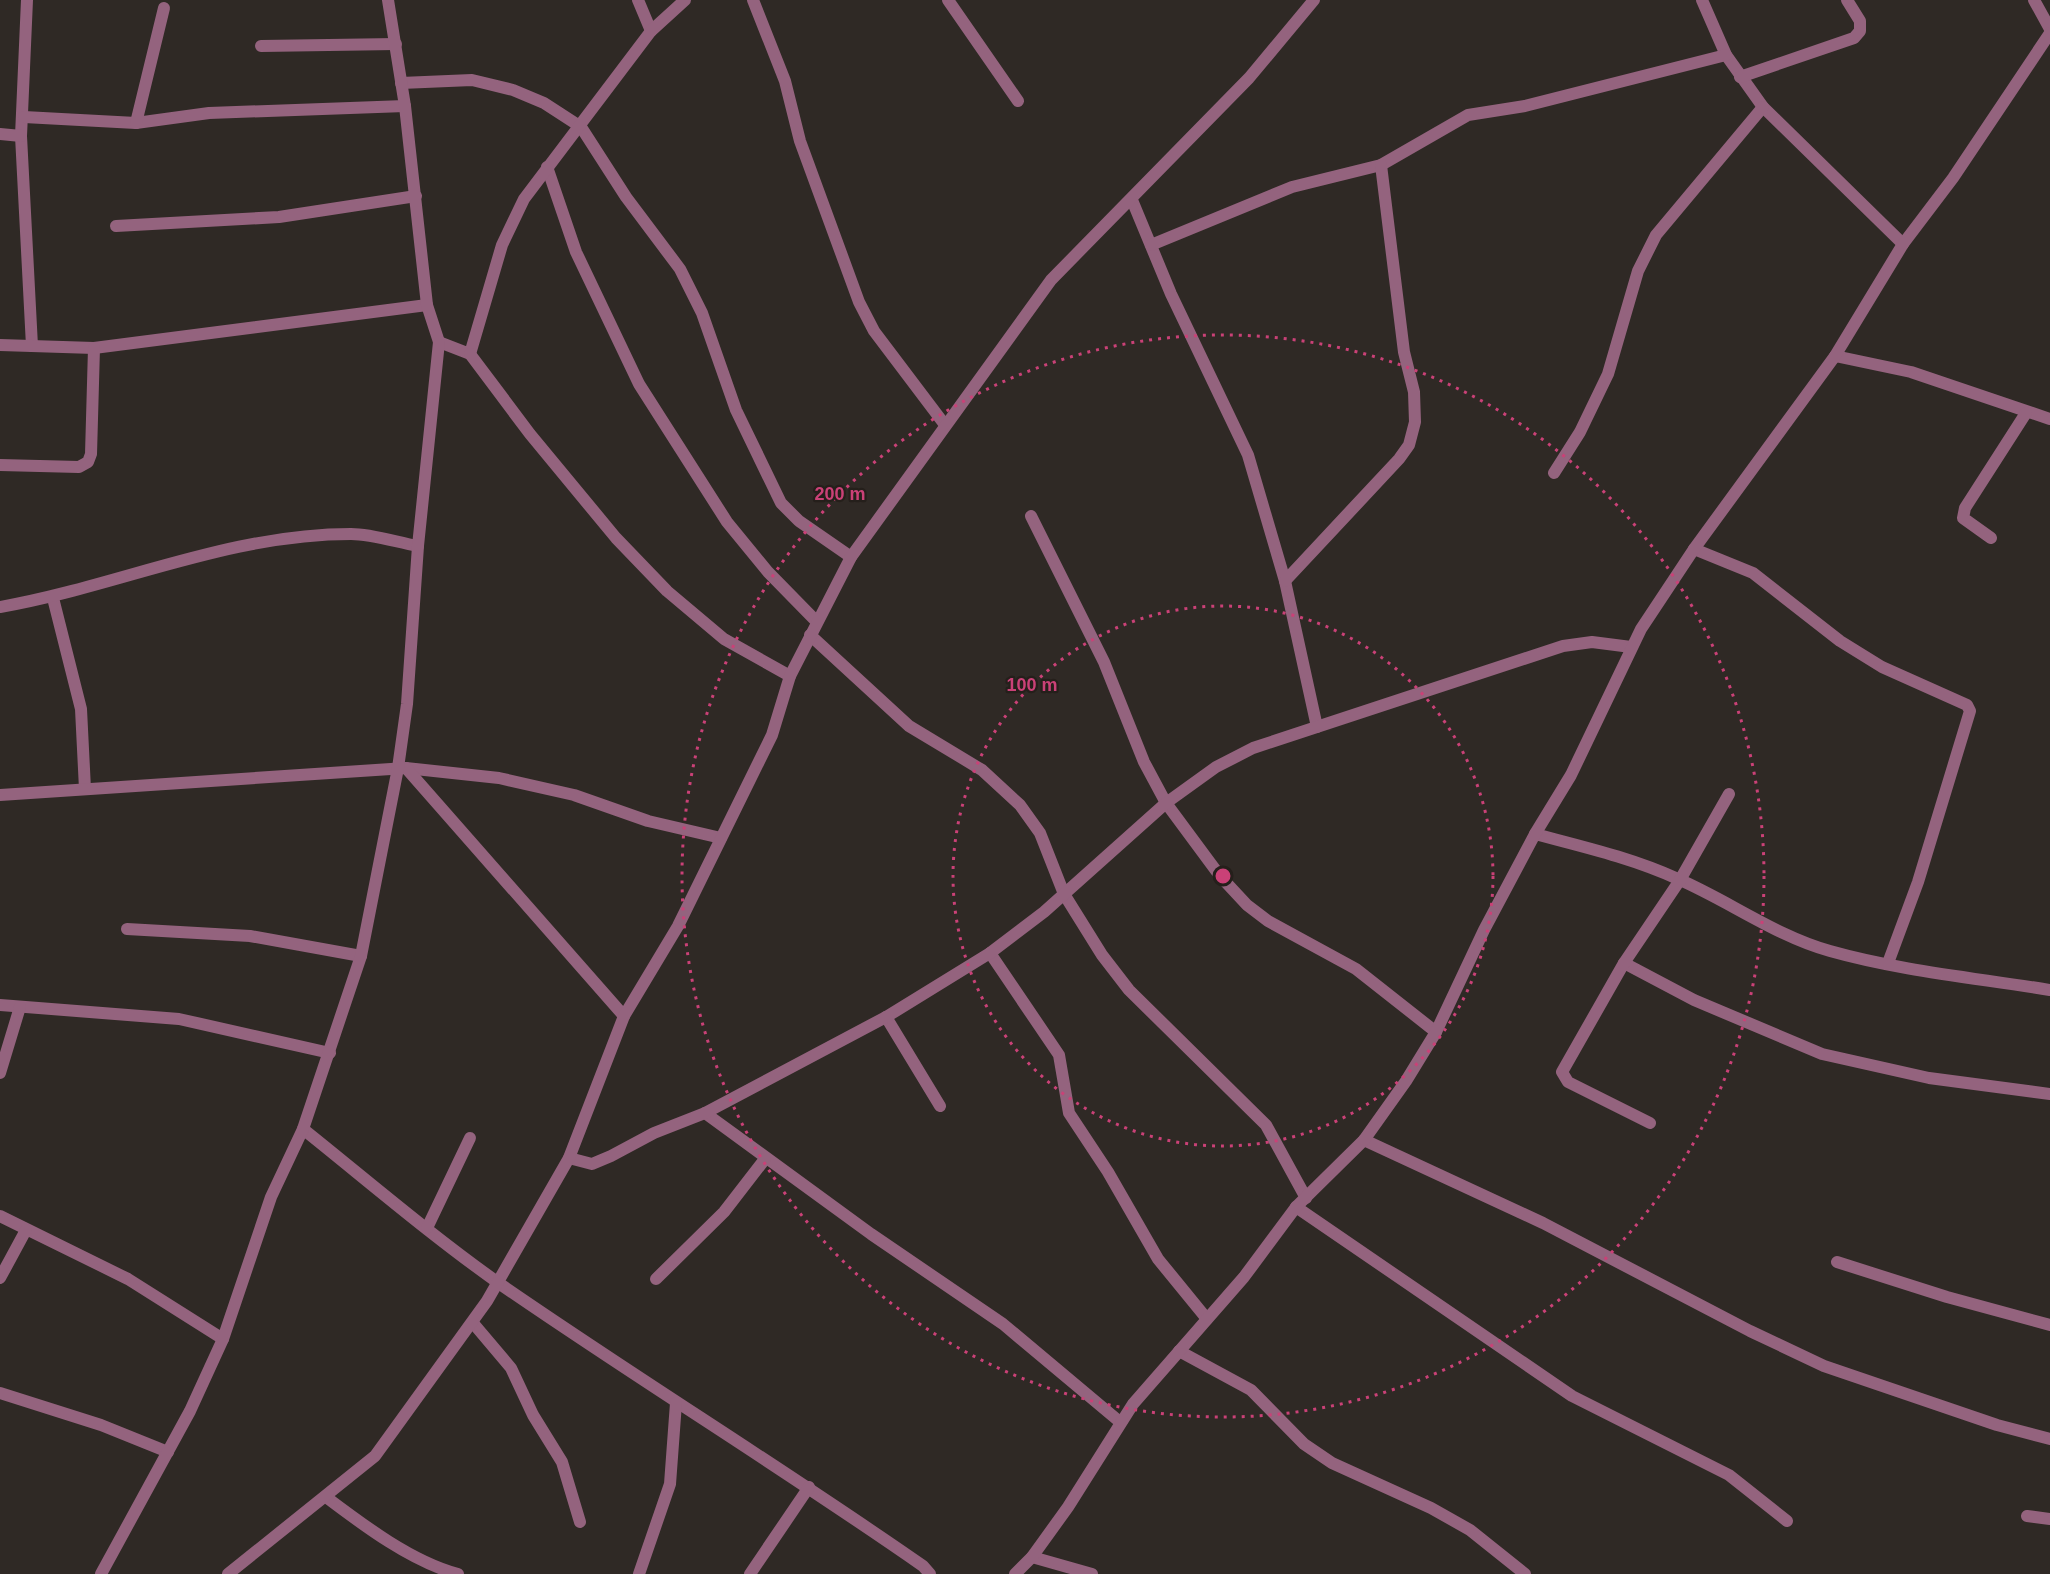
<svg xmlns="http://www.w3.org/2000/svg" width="2050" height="1574" font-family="Helvetica,sans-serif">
	<rect width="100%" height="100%" fill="#2f2925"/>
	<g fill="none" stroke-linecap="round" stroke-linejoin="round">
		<!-- minor -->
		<g stroke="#94637e" stroke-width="12">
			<path d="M27,0l-6,136 11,210"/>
			<path d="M638,0l13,31"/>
			<path d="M753,0l32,81 15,60 59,161 15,29 71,94"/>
			<path d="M948,0l70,101"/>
			<path d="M1702,0l24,55 37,52 140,137"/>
			<path d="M2034,0l16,29"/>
			<path d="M261,46l135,-2"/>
			<path d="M1740,77l114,-39 6,-7v-10l-13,-21"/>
			<path d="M401,83l71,-3 41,10 31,13 37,24 45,70 54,72 22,44 34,97 45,93 18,18 52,36"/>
			<path d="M24,117l112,6 73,-10 196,-7"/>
			<path d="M136,123l28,-115"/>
			<path d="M0,134l21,2"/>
			<path d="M547,167l29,85 63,132 88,138 41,50 48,49"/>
			<path d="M1132,200l39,94 77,161 37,126 32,146"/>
			<path d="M116,226l163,-9 137,-21"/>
			<path d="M1151,245l141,-58 89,-22 87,-50 57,-9 201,-51"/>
			<path d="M439,342l31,12 32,-109 22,-46 127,-168 34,-31"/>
			<path d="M0,345l94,3 333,-43"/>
			<path d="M470,354l60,80 86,104 51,53 57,48 66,37"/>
			<path d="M1835,356l76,16 139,47"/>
			<path d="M0,465l79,2 9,-5 3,-8 3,-106"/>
			<path d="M1554,473l26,-41 28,-58 30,-103 18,-36 107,-128"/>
			<path d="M1031,516l73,146 40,100 22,41 54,73 27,29 21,16 88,48 80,63"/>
			<path d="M1991,538l-28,-20 2,-10 61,-95"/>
			<path d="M1694,549l59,24 87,68 42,26 85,38 3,6 -52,171 -30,81"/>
			<path d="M1285,581l114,-122 10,-14 6,-23 -1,-30 -10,-40 -23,-187"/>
			<path d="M53,598l28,111 4,80"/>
			<path d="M0,607c119,-21 228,-73 351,-73 21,0 45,8 67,12"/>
			<path d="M810,635l99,91 73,44 38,35 20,28 24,61 38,61 27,35 137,135 40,73"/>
			<path d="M406,768l93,10 75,17 74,26 73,17"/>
			<path d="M0,795l406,-27 218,248"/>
			<path d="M1535,834c49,13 97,24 143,45 51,22 98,57 152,72 71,20 147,27 220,39"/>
			<path d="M127,929l123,7 111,20"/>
			<path d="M990,953l69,102 10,58 39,59 50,87 49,60"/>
			<path d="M1624,963l70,37 128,54 107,24 121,16"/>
			<path d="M0,1005l179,14 151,34"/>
			<path d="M886,1017l54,89"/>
			<path d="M0,1073l20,-66"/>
			<path d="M705,1113l166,121 132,90 117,98"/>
			<path d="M1650,1123l-82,-41 -6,-10 62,-109 56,-83 49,-86"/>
			<path d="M303,1129c65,52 129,107 197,155 139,96 284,185 423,282l7,8"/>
			<path d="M1364,1140l179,83 207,108 74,35 173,59 53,14"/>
			<path d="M569,1158l23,6 19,-8 43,-23 51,-20 181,-96 104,-64 54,-41 122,-109 50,-36 37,-19 310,-102 29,-4 39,5"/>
			<path d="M1296,1207l276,189 157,79 58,46"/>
			<path d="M0,1216l128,63 95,60"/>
			<path d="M427,1228l43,-90"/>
			<path d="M1837,1262l110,35 103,28"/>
			<path d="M0,1278l26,-48"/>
			<path d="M656,1279l68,-67 41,-53"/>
			<path d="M473,1323l38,45 22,47 29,47 18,60"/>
			<path d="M1179,1351l72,39 53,54 28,19 99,45 39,22 55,44"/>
			<path d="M0,1393l101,32 67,27"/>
			<path d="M326,1497c37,28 86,65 132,77"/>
			<path d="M2027,1516l23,3"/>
			<path d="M1032,1557l60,17"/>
			<path d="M101,1574l89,-163 33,-72 48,-142 32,-68 58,-173 37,-188 9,-64 11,-158 21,-204 -12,-37 -22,-199 -17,-106"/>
			<path d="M228,1574l147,-118 112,-155 82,-143 55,-142 54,-90 94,-191 18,-59 61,-119 200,-277 198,-202 65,-78"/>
			<path d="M639,1574l31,-90 6,-81"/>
			<path d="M750,1574l59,-87"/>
			<path d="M1015,1574l17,-17 36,-50 65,-103 111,-127 52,-70 68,-67 42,-59 30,-49 48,-102 51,-96 36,-59 70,-146 53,-80 141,-193 68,-112 50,-66 97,-145"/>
		</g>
	</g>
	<!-- distance rings -->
	<g fill="none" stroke="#ca4177" stroke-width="3" stroke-dasharray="3 6">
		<circle cx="1223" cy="876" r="270"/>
		<circle cx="1223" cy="876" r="541"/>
	</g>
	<circle cx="1223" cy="876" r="9" fill="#ca4177" stroke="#251f1b" stroke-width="3"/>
	<g font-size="18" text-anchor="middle" font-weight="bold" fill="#ca4177" stroke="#251f1b" stroke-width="4.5" stroke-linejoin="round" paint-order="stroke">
		<text x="840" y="500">200 m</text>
		<text x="1032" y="691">100 m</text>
	</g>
</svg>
